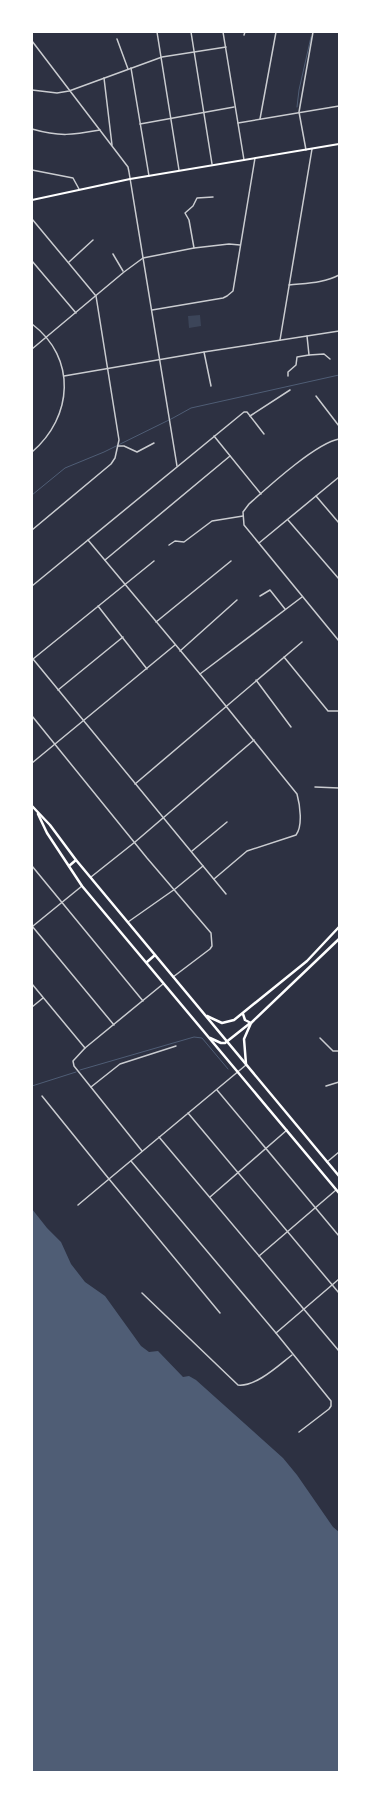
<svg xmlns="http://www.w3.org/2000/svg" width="371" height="1804" font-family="'DM Sans',sans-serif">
	<rect width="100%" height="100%" fill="#2d3142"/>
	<!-- green -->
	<path fill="#3c4559" d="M200,315l1,11 -12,2 -1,-12z"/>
	<!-- water -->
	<path fill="#4f5d75" d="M32,1209l15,19 14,14 10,22 14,18 20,14 36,50 8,6 9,-1 25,26 6,-1 7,4 87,78 14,17 36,52 6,5v240h-307z"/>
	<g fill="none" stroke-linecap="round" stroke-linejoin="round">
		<!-- stream -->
		<g stroke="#4f5d75" stroke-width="1">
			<path d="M297,107l2,-17 12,-53"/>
			<path d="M32,495l33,-27 39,-16 69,-34 18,-10 148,-33"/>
			<path d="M80,1070l114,-33 8,1 26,31"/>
			<path d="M32,1086l44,-14"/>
		</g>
		<!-- minor -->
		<g stroke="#caccd0" stroke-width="1.5">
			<path d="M157,32l22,138"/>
			<path d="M191,32l21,132"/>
			<path d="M223,32l21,128"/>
			<path d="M244,35l1,-3"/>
			<path d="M117,39l11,30"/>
			<path d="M32,41l96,126 1,5 48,294"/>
			<path d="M131,68l18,108"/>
			<path d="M104,78l8,67"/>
			<path d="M32,90l25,3 12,-2 93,-34 64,-10"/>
			<path d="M260,119l16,-87"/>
			<path d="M238,123l101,-17"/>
			<path d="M140,124l94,-17"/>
			<path d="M32,129c28,8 40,6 68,1"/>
			<path d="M306,150l-7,-38 14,-80"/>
			<path d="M32,170l41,8 6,11"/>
			<path d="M32,219l64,77 23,144 -4,18 -4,6 -79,66"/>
			<path d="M194,248l-5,-28 -4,-7 8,-7 4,-8 16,-1"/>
			<path d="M113,254l10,17"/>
			<path d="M32,261l44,52"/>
			<path d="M69,262l24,-22"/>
			<path d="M289,285c17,-2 35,-2 50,-10"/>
			<path d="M152,310l71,-12 4,-2 6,-5 22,-133"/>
			<path d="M32,324c45,34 41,93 0,128"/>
			<path d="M280,340l32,-191"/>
			<path d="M32,349l92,-77 19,-14 51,-10 35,-4 11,1"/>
			<path d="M204,352l7,34"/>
			<path d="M309,355l15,-1 6,5"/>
			<path d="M64,376l140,-24 135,-21"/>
			<path d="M288,376v-4l8,-7 1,-8 12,-2 -2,-19"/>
			<path d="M316,396l23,30"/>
			<path d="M250,416l40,-26"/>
			<path d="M214,436l47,58"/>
			<path d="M339,439c-23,4 -71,48 -90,65l-6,8 1,13 95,116"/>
			<path d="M118,446h6l13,6 17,-9"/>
			<path d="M316,496l23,27"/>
			<path d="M288,520l51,59"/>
			<path d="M88,540l112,134 97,120c3,11 6,32 -1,41l-49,16 -33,28"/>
			<path d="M259,543l80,-66"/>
			<path d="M169,545l6,-4 9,1 28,-21 31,-5"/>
			<path d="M105,560l125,-104"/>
			<path d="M32,586l212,-174h3l17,22"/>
			<path d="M260,596l10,-6 15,19"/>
			<path d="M98,606l49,63"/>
			<path d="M156,622l75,-61"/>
			<path d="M180,651l57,-51"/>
			<path d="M284,657l44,54h11"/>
			<path d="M33,659l193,235"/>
			<path d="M33,659l121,-98"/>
			<path d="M200,674l102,-77"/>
			<path d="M256,680l35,47"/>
			<path d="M58,690l65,-53"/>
			<path d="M32,716l115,142 64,75 1,13 -2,3 -37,28"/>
			<path d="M32,763l143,-118"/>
			<path d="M135,784l167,-142"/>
			<path d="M315,787l24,1"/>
			<path d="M192,851l35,-29"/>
			<path d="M32,866l111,135"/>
			<path d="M91,877l44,-35 119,-102"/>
			<path d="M128,922l47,-33 28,-23"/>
			<path d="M32,926l82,99"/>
			<path d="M33,926l49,-40"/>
			<path d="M32,984l53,64"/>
			<path d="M32,1007l11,-9"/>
			<path d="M320,1038l13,13h6"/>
			<path d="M326,1086l13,-4"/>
			<path d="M91,1087l29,-23 56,-18"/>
			<path d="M217,1090l122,146"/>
			<path d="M42,1096l67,83 137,-114"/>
			<path d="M188,1113l151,180"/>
			<path d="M159,1137l180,214"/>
			<path d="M142,1151l-68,-85 -1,-5 12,-13 78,-64"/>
			<path d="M131,1161l145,172 55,68v5l-2,3 -30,23"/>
			<path d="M327,1162l12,-10"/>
			<path d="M210,1197l77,-67"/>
			<path d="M78,1205l31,-26 111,134"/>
			<path d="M259,1256l77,-66"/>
			<path d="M142,1293l96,92c18,2 41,-20 54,-30"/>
			<path d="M276,1333l63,-54"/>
		</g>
		<!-- secondary -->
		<path stroke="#fff" stroke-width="2" d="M32,200l98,-21 209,-35"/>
		<!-- primary -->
		<g stroke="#fff" stroke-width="2.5">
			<path d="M32,806l18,19 26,35 263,316"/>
			<path d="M38,814l9,19 35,53 257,307"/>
			<path d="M69,866l7,-6"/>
			<path d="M147,962l8,-7"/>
			<path d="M243,1014l2,6 6,3"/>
			<path d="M207,1016l15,7 12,-3 73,-59 32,-34"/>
			<path d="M210,1038l11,5h4l24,-19"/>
			<path d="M246,1064l-2,-25 7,-16 88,-84"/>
		</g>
	</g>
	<!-- border -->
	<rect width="371" height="1804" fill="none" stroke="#ffffff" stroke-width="66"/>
</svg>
